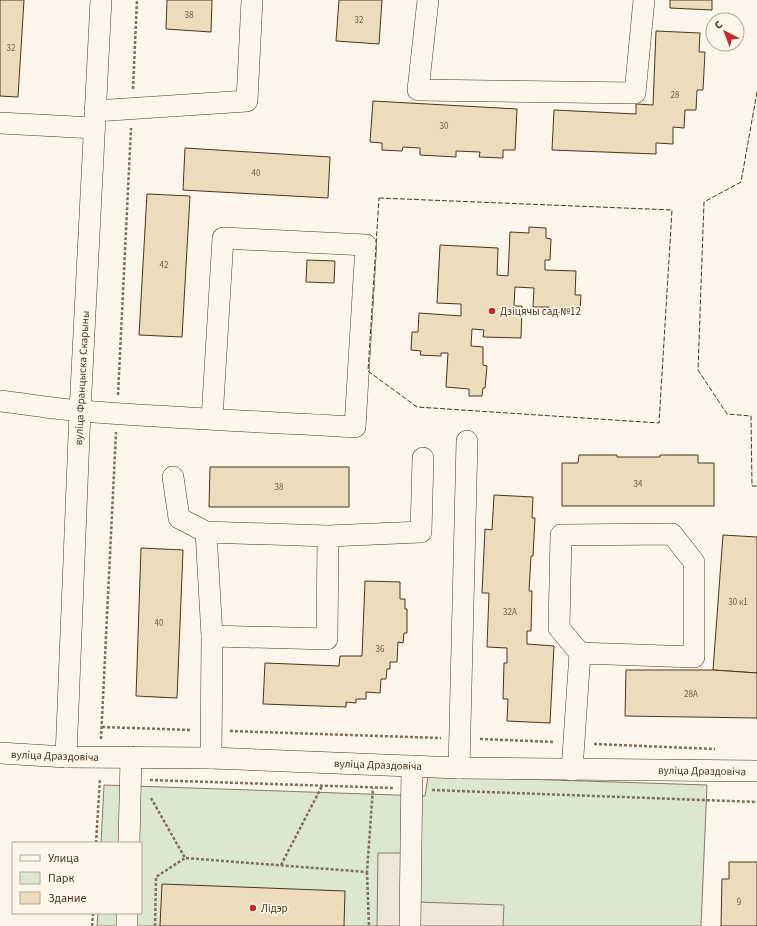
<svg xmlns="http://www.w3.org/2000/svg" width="757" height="926" font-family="'Source Sans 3',sans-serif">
	<rect width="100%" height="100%" fill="#fbf6e9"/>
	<!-- green -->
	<path fill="#dce7d0" stroke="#887966" d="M428,776l279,9 -6,141h-604l1,-13h43v-70h-40l3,-58 321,11z"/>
	<!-- parking -->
	<path fill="#ede7d9" stroke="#887966" d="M378,853h39v49l87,3 -1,21h-126z"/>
	<!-- building -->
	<g fill="#ecdcbc" stroke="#4a3520">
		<path d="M0,0h24l-6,97 -18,-1z"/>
		<path d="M167,0h45l-1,32 -45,-3z"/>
		<path d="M339,0h43l-3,44 -43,-3z"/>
		<path d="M670,0h42v10l-42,-2z"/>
		<path d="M656,31l44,2 -1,19h6l-2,38h-6l-1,20h-11l-1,18 -11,-1v17l-17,-1v11l-104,-4 2,-40 82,4v-10l17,1z"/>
		<path d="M373,101l144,8 -2,41h-12v8l-24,-1 1,-5 -24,-1v6l-36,-2v-7l-17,-1 -1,4 -20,-1v-7l-12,-1z"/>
		<path d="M185,148l145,9 -2,41 -145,-8z"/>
		<path d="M147,194l43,2 -8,141 -43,-2z"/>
		<path d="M529,227l17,1v10l5,1 -1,21h-5v10l31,1 -1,24h6l-1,14h-8v4l-23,-1v-5h-16l1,-19 -19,-1 -1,19h8l-1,32 -38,-1 1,-7 -12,-1 -1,17 12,1v18l4,1 -2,22h-2l-1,8h-13v-7l-23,-2 2,-34h-7v3l-21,-1 1,-4 -10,-1 1,-18h6l1,-19 42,3v-12l-24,-1 3,-58 58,3 -1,27 11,1 2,-44 19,1z"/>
		<path d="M307,260l28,1 -1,22 -28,-1z"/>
		<path d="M579,455h38v2h43v-2h38v8h16v43h-152v-43h16z"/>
		<path d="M210,467h139v40h-140z"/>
		<path d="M494,495l39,2 -1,21h3l-2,38h-2l-2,35h3l-1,40h-4v13l27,2 -4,77 -43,-2 1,-22h-5l1,-36h3v-15l-20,-1 2,-54h-7l3,-64 7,1z"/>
		<path d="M723,535l34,2v136l-44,-3z"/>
		<path d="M141,548l42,2 -6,148 -41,-2z"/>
		<path d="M365,581l35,1v17h5v10h2v24h-3l-1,10 -5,-1 -1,20h-7v7h-3l-1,10h-5l-1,14 -14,-1v7h-10v4l-10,-1v5l-83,-3 2,-41 74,3 1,-10h22z"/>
		<path d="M626,670h87l44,3v45l-132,-2z"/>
		<path d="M729,862h28v64h-36l1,-47h7z"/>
		<path d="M162,884l183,7 -1,35h-184z"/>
	</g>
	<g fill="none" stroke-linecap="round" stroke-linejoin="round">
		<defs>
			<g id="minor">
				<path d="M428,0l-10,90 217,3 9,-93"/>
				<path d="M95,111l152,-10 5,-101"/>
				<path d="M0,123l94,5"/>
				<path d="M0,401c27,3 54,8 82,10 91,7 182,11 273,16l11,-182 -143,-7 -11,181"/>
				<path d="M173,477l6,41 27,14"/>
				<path d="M328,536l-122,-4 6,104 115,3 1,-103 93,-4 2,-74"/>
				<path d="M0,753l66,4 145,1 248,10 298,3"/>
				<path d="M66,757l14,-346 21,-411"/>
				<path d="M211,758l1,-122"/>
				<path d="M459,768l8,-327"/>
				<path d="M572,770l8,-117 -21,-25 2,-93 111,-1 22,28v95l-114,-4"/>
				<path d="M129,843l2,-86"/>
				<path d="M127,926v-13"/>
				<path d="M410,926l2,-160"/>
			</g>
		</defs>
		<!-- minor casing -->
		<use href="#minor" stroke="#4a3520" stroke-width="22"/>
		<!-- path -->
		<g stroke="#7f6f5c" stroke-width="2.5" stroke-dasharray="3 2" stroke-linecap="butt">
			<path d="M133,89l4,-89"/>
			<path d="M118,395l13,-267"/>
			<path d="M102,727l89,3"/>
			<path d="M230,731l211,7"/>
			<path d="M101,739l15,-307"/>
			<path d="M480,739l75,3"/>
			<path d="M594,744l121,5"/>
			<path d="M150,780l243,8"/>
			<path d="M432,790l325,12"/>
			<path d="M151,798l34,60 182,14 6,-84"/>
			<path d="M96,843l4,-65"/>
			<path d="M281,865l41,-79"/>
			<path d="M367,872l2,54"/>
			<path d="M92,926l1,-13"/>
			<path d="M155,926l1,-49 29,-19"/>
		</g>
		<!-- minor -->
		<use href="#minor" stroke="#fbf6e9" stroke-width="21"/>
		<!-- fence -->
		<g stroke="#4a3520" stroke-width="1" stroke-dasharray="5 2" stroke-linecap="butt">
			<path d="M757,92l-16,90 -37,20 -6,168 29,44 24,2 1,70h5"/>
			<path d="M379,198l293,12 -13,213 -242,-16 -49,-36z"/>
		</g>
	</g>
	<!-- markers -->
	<g fill="#c62828" stroke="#fbf6e9" stroke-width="1.5">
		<circle cx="492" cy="311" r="4"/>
		<circle cx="253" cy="908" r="4"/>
	</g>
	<g text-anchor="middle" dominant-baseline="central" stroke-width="3" stroke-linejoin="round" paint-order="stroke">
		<!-- number labels -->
		<g font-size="9" fill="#725f47">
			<text x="189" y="15">38</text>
			<text x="359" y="20">32</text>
			<text x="11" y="48">32</text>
			<text x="675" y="95">28</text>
			<text x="444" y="126">30</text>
			<text x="256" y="173">40</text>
			<text x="164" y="265">42</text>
			<text x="638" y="484">34</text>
			<text x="279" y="487">38</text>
			<text x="738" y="602">30 к1</text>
			<text x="510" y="612">32А</text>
			<text x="159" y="623">40</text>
			<text x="380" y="649">36</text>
			<text x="691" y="694">28А</text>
			<text x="739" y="902">9</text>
		</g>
		<!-- poi labels -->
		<g font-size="11" fill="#4a3520" stroke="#fbf6e9" text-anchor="start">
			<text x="500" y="311">Дзіцячы сад №12</text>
			<text x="261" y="908">Лідэр</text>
		</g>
		<!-- street labels -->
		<g font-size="11" fill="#4a3520" stroke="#fbf6e9">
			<text transform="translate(82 378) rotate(-87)">вуліца Францыска Скарыны</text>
			<text transform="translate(55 756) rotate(2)">вуліца Драздовіча</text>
			<text transform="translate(378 765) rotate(2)">вуліца Драздовіча</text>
			<text transform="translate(702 771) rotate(1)">вуліца Драздовіча</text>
		</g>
	</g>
	<!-- legend -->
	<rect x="12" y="842" width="130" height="72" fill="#fbf6e9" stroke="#b4a999"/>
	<rect x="20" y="855" width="20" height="6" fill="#fbf6e9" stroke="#b4a999"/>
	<text x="48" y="862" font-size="12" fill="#4a3520">Улица</text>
	<rect x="20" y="872" width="20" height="12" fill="#dce7d0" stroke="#b4a999"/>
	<text x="48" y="882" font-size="12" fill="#4a3520">Парк</text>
	<rect x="20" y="892" width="20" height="12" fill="#ecdcbc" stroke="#b4a999"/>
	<text x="48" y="902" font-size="12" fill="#4a3520">Здание</text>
	<!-- north arrow -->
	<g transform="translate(725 32) rotate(318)"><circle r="19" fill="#fbf6e9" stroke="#b4a999"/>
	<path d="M0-3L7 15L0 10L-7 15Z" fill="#c62828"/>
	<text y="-6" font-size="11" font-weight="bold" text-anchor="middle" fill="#4a3520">С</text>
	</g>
</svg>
